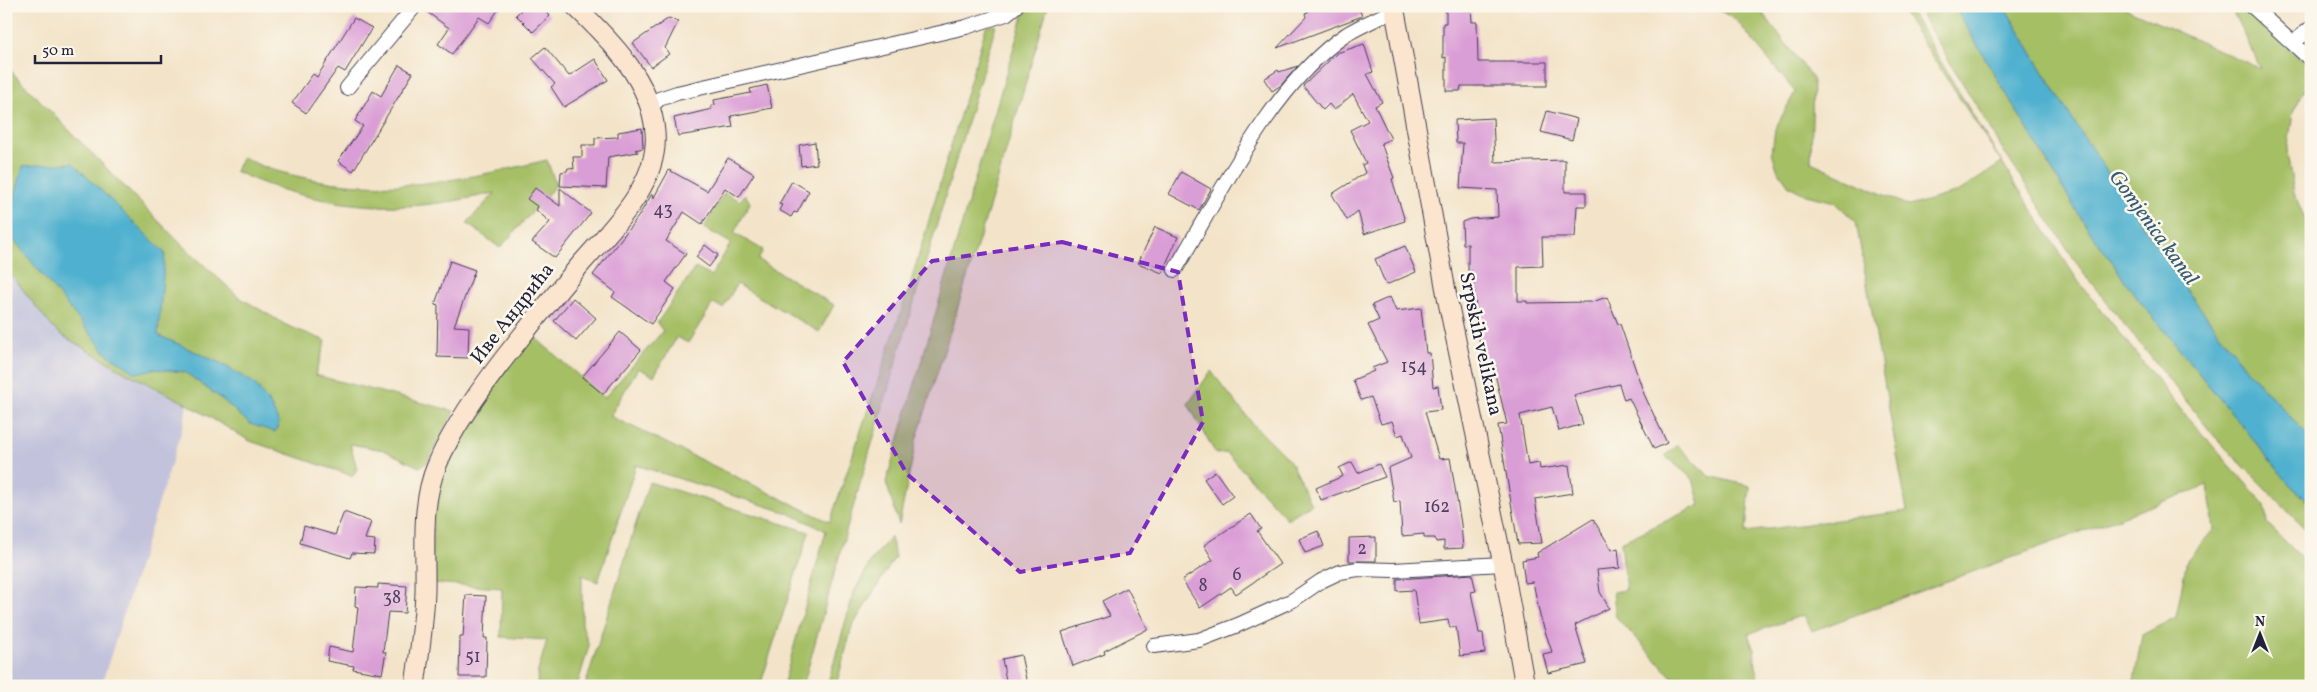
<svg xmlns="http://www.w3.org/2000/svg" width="2317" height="692" font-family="Vollkorn,serif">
	<rect width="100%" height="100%" fill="#fbf7ec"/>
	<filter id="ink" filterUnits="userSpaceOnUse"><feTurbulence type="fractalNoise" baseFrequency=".02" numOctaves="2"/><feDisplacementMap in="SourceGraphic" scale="10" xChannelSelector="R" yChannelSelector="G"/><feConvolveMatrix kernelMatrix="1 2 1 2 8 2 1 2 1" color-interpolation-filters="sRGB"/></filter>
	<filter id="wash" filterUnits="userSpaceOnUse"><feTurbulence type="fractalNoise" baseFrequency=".0096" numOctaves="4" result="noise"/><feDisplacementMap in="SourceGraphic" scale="20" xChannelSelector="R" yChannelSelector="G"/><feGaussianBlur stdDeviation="1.12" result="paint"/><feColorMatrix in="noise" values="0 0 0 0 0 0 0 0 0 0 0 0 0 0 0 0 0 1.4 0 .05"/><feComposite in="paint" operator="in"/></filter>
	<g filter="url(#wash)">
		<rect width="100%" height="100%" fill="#f3e4c9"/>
		<!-- industrial -->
		<path fill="#c2c2dc" d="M6,268l47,60 12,9 62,36 60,31 -3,19 -83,263h-95z"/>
		<!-- green -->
		<g fill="#a5bf65" stroke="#647050" fill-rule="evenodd">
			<path d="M1026,6h22l-51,176 -81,259 -17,83 -13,-42z"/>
			<path d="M1712,6h38l12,6 51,67 -2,83 98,44 49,-14 44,-29 -103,-157h8l95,157 76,118 104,130 83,94 2,18 44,44v119h-178l9,-51 34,-18 11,-57 27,-31 -6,-44 -396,146 -8,-16 -56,19 6,16 4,32 -7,4h-23l-12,-12 -44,3 -56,-60 -3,-25 13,-2 -5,-48 79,-37 -7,-26 -28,-23 12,-11 32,31 41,10 -4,46 161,-21 -51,-289 -21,-20 -29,-7 -17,-9 -12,-17 -5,-17 3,-23 20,-37 -59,-72z"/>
			<path d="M1916,6h38l125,209 56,80 156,191 20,18v31l-96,-98 -131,-163 -76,-116z"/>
			<path d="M2004,6h116l141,63 -31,-63h11l70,62v19l-8,5 -10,21 -6,40 7,40 17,40v206l-63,-68 -68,-90 -108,-162z"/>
			<path d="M996,25l-149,503 -44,158h-20l43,-155 -38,-18 -152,-48 -38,117 -16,-7v49l7,22 -12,40h-40l1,-15 9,-31 -46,-3 1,-49 -71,-5 3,-95 17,-40 79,-115 74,65 59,-67 -6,-8 38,-55 16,8 20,-33 -27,-15 20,-35 16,8 5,-7 5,9 -16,30 29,17 -5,10 76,45 -15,27 -82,-48 -14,24 -10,-5 -25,40 -11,-6 -23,39 -16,-8 -28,48 220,106 79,-234 77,-261z"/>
			<path d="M6,66l177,180 56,51 47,28 40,16 -11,34 139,36 -27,52 -8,4 -35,-17 -34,-6 7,25 -4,7 -103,-35 -63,-37 -60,-31 -62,-36 -12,-9 -47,-60zM158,335l62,28 34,20 17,23 8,17 -3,8 -26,-7 -27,-24 -38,-28 -31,-3 -48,-16 -10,-13z"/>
			<path d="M243,157c20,11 36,15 58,20 86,19 162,3 246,-17l9,25 -56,63 -33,-25 28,-30c-21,4 -42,9 -64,11 -63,8 -139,-5 -196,-33z"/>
			<path d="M1211,371l41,52 38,38 21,43 -24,15 -60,-66 -11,1 -28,-50z"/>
			<path d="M649,482l160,50 -49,154h-175z"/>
			<path d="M891,537l4,20 -43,70 -16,59h-9l27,-94 18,-33z"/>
		</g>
		<!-- water -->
		<g fill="#50b1cf" stroke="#396a85">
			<path d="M1954,6h50l68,113 108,162 68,90 63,68v65l-20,-18 -156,-191 -56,-80z"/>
			<path d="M73,163l92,90 -7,82 62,28 34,20 17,23 8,17 -4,9 -25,-8 -27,-24 -38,-28 -31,-3 -18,4 -30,-20 -97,-119 4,-31 10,-37z"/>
		</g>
		<g id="blocks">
			<!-- building -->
			<g fill="#da9ed6">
				<path d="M424,6h77l-12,17 -10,-6 -27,37 -14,-10 11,-16 -26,-19z"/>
				<path d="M525,6h16l9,10 -17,16 -17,-17z"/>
				<path d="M1306,6h52l4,10 -85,32 29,-31 -1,-4 3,-1z"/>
				<path d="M1446,6h25l1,16h5l1,40h69v24h-86l-1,5h-14v-34l-3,1v-35h3z"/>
				<path d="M354,18l18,10 -27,44 -7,-4 -32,45 -14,-10 21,-29 4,3z"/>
				<path d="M669,18l9,4 -13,26 4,6 -18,13 -18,-24z"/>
				<path d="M1364,44l9,28 -6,2 15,28 -7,4 16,33 -10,4 13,35 -2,1 13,42 -41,13 -6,-23 -11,9 -15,-26 33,-21 -3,-8 4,-2 -16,-33 18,-9 -15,-27 -19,16 -5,-6 -6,6 -20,-24 34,-33z"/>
				<path d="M545,47l24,29 26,-17 13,21 -44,27 -13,-20 4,-3 -23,-26z"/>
				<path d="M399,65l14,8 -60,98 -15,-10 25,-35 -8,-5 18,-30 8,5z"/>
				<path d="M1298,66l-18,20 -8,5 -8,-12 14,-9 1,2z"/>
				<path d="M767,85l5,23 -41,8 2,11 -55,9 -4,-18 38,-9 -1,-3 4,-1 -1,-5 37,-7 -1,-4z"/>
				<path d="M1547,111l30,8 -5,21 -31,-8z"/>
				<path d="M1493,118l2,44 70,-2v32h21v14h-9l-2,31h-33l1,29 -25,1v34h9v2l65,-1 15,-5 11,27h2l24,70 23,49 -13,6 -25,-51 -5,2 -5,-16 -45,11 9,29 -24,7 -7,-24 -32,8 8,50 11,-2 1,6 29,-4 4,28 -38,6 7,44 -24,1 -20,-119 9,-1 -12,-50 -12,2 -11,-105h-4v-27h-5l-1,-22 8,-3 28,-2 -1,-27 -37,-2 3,-45h-7l-1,-23z"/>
				<path d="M642,128l1,20 -8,2 3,2 -30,5 -2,31 -46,-2 1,-14 6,-1 1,-3 6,1 -1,-12h9v-12h13v-7l23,-1v-5z"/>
				<path d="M815,142l2,22 -16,2 -2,-21z"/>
				<path d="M728,158l26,16 -15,23 -14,-9 -23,36 -18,-12 -18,29 20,13 -20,28 9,7 -24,35 -39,-27 3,-5 -22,-17 45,-58 14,-23 1,5 16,-29 38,21z"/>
				<path d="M1181,172l30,17 -12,21 -30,-16z"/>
				<path d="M792,181l17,10 -12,22 -3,-1 -3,5 -12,-7 3,-5 -3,-1z"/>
				<path d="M535,188l25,18v-18l31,25 -36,45 -23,-16 18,-20 -14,-12 2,-3 -11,-8z"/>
				<path d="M1155,227l23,10 -16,36 -24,-10z"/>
				<path d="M705,245l13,10 -9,12 -13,-10z"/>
				<path d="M1405,246l11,26 -30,13 -11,-26z"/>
				<path d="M450,261l25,9 -21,56 15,1 -1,31 -31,-1 1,-52 -3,-1z"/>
				<path d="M1390,297l6,14 25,-3 5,45h4l3,34 5,-1 3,24 -16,2 14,47 11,-1 11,66 2,24 -19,1v-8l-8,1 -1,-4h-11v-4l-22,2 -2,-35 -6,1 -6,-34 23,-10 -8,-24 -6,2 -5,-15 -11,3 -10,-27 -10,3 -8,-20 21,-9 -2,-3 15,-6 -19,-37 11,-5 -7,-15z"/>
				<path d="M573,298l23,20 -20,23 -22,-20z"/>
				<path d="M620,332l21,18 -38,44 -21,-17z"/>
				<path d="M1352,462l6,11 21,-9 6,13 -64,23 -5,-12 27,-12 -4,-8z"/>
				<path d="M1215,471l18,25 -11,8 -18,-25z"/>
				<path d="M344,512l27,10 -6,17 10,1 -1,14 -22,-1 -2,5 -50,-15 4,-17 31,9z"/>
				<path d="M1251,514l10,15 -4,2 23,33 -44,30 -5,-7 -31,21 -18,-28 31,-20 -9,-15z"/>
				<path d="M1593,519l19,31 6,-2 2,20 -23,2 3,22 9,16 -34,17 12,39 -39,9 -5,-19 9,-2 -12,-36 -7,-34 -8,1 -3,-23 16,-3 -1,-4z"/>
				<path d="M1318,531l6,15 -19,7 -6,-14z"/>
				<path d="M1376,537v24h-27v-23z"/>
				<path d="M1472,574l4,17 -5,1 8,41h4l2,20 -25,3 -4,-29 -6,1 -2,-8 -29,4 -5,-34 -17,1v-12z"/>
				<path d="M378,584l29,2 -2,27 -17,-1 -5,40h3l-4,22 -29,-5 1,-3 -27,-5 2,-14 24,5 5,-45 -3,-1 1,-19 22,1z"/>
				<path d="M1127,588l21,41 -44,22 1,3 -32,12 -11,-34 48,-16 -8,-15z"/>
				<path d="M466,595l20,1 -2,42h3l-1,39h-27l1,-40h3z"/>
				<path d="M1021,655l6,29 -20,2 -5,-27z"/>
			</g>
		</g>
	</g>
	<g filter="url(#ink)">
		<use href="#blocks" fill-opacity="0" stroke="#413f50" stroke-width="1"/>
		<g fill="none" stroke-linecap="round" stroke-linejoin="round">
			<defs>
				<g id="street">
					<path d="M2252,6l59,54"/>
					<path d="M2293,43l18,-15"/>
					<path d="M347,88l68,-82"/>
					<path d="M651,107l8,-8 18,-6 289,-66 40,-13 10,-8"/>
					<path d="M1175,270c44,-74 99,-188 172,-236 15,-9 32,-16 47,-24"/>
					<path d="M1154,646l45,-6 39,-15 55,-25 28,-19 19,-9 18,-3 35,1 110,-6"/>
				</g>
				<g id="secondary">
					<path d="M1394,6l54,296 55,262 22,122"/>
					<path d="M415,686c4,-31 9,-62 10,-94 1,-41 -5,-88 12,-127 17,-42 55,-92 84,-128 19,-24 39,-48 59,-72 31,-36 80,-81 75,-133 -4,-52 -45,-92 -80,-126"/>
				</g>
			</defs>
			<!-- street casing -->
			<use href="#street" stroke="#413f50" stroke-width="16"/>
			<!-- secondary casing -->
			<use href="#secondary" stroke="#413f50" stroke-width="21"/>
			<!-- street -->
			<use href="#street" stroke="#fff" stroke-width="14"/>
			<!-- secondary -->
			<use href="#secondary" stroke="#fbe5cf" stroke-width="19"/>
		</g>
	</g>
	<!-- marked area -->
	<path fill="#7b2cbf" fill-opacity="0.2" stroke="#7b2cbf" stroke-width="4" stroke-dasharray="10 6" stroke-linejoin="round" d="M1062,242l116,30 25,150 -73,131 -110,19 -113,-98 -64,-112 89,-101z"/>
	<g text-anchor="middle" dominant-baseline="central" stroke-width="5" stroke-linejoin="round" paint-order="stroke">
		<!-- number labels -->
		<g font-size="18" fill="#504162">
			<text x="663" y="210">43</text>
			<text x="1414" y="367">154</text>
			<text x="1437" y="507">162</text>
			<text x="1362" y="549">2</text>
			<text x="1237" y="575">6</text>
			<text x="1203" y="586">8</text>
			<text x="392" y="598">38</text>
			<text x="473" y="657">51</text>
		</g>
		<!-- street labels -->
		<g font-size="20" fill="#22223b" stroke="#fbf7ec">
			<text transform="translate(513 314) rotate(-52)">Иве Андрића</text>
			<text transform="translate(1480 344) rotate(78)">Srpskih velikana</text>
		</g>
		<!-- water labels -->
		<g font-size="21" font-style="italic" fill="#345b76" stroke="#fbf7ec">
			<text transform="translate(2153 228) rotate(54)">Gomjenica kanal</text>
		</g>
	</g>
	<!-- margin -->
	<rect width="2317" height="692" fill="none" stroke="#fbf7ec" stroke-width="25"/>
	<!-- north arrow -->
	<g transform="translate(2260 634)" stroke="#fbf7ec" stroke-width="4" paint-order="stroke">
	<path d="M0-4L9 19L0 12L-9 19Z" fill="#22223b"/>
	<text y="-8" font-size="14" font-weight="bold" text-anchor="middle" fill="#22223b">N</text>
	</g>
	<!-- scale -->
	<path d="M35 55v8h126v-8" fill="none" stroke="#22223b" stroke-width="2.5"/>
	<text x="42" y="55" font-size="15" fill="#22223b" stroke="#fbf7ec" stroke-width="4" paint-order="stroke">50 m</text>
</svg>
